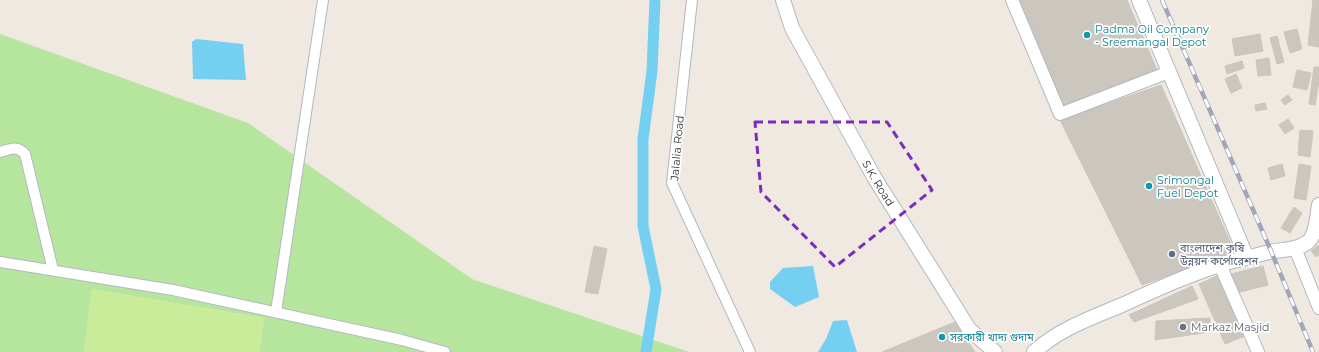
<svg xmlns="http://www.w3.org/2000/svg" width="1319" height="352" font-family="Montserrat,'Noto Sans Bengali',sans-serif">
	<rect width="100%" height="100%" fill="#efe9e1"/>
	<!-- green -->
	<path fill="#b6e59e" d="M0,34l248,89 224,156 217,73h-430l5,-34 -172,-29 -8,63h-84z"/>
	<!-- pitch -->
	<path fill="#c9ec9a" d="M92,289l172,29 -5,34h-175z"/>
	<!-- water -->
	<g fill="#75cff0">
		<path d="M196,39l47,5 3,36 -53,-1 -1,-37z"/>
		<path d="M813,266l6,31 -24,10 -25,-18v-7l13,-14z"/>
		<path d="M847,320l10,32h-39l8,-13 7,-18z"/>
	</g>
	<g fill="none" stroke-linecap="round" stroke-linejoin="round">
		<!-- canal -->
		<path stroke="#75cff0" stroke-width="11" d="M646,352l10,-63 -13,-63v-87l9,-68 3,-71"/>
	</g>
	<!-- building -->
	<g fill="#cbc7bf" stroke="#cbc5ba">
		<path d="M1016,0h111l30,70 -95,36z"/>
		<path d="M1313,0h6v47l-11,-2z"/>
		<path d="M1297,29l5,20 -12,4 -6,-21z"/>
		<path d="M1260,34l3,17 -28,5 -3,-17z"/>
		<path d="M1277,36l7,26 -7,2 -7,-26z"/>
		<path d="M1269,58l2,17 -13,1 -2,-16z"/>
		<path d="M1242,61l2,7 -17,6 -2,-8z"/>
		<path d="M1314,67h5v14l-4,24 -6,-1z"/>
		<path d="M1297,70l14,3 -4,17 -14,-3z"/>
		<path d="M1236,74l6,14 -11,5 -6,-14z"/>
		<path d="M1161,85l73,166 -92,34 -82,-165z"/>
		<path d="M1288,95l4,5 -7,5 -4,-5z"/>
		<path d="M1265,103l2,6 -11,2 -1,-6z"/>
		<path d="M1288,119l6,9 -9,6 -6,-9z"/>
		<path d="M1300,130l13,1 -3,26 -12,-2z"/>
		<path d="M1282,164l3,12 -14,4 -3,-12z"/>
		<path d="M1299,164l12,2 -5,34 -12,-2z"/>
		<path d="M1294,207l8,6 -12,20 -9,-5z"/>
		<path d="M1319,245v10l-3,2 -5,-6z"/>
		<path d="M594,246l13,3 -9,45 -13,-2z"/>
		<path d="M1263,266l5,19 -32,8 -5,-19z"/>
		<path d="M1219,275l26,61 -20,8 -26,-60z"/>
		<path d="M1192,286l6,13 -64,23 -5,-7z"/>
		<path d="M1210,318v14l-55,8 1,-19z"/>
		<path d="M955,322l20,30h-93z"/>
	</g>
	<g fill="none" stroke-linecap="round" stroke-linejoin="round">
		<defs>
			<g id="minor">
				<path d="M692,0l-20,183 78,169"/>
				<path d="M0,152c10,-3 17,-7 25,2l28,116"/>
				<path d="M0,262l173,28 229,50 43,12"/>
				<path d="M276,312l47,-312"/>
			</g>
			<g id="tertiary">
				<path d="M1012,0l48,114 109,-42"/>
				<path d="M1295,248l24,60"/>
				<path d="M1220,265l38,87"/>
			</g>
			<g id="secondary">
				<path id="s1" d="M783,0l9,28 82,149 95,152 26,23"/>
				<path d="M1139,0l108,258"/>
				<path d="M1034,352c25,-23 57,-34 88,-47 35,-16 70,-32 107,-43 14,-3 27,-7 41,-10 14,-3 27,-2 38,-10 9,-8 9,-26 11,-37"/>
			</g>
		</defs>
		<!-- minor casing -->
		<use href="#minor" stroke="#b4b7c1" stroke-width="12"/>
		<!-- tertiary casing -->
		<use href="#tertiary" stroke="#b4b7c1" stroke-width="14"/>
		<!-- secondary casing -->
		<use href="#secondary" stroke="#b4b7c1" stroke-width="16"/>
		<!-- minor -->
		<use href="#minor" stroke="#fff" stroke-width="10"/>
		<!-- tertiary -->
		<use href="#tertiary" stroke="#fff" stroke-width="12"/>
		<!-- secondary -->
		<use href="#secondary" stroke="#fff" stroke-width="14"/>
		<defs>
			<path id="rail" d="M1162,0l109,251 42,101"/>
		</defs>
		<!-- rail casing -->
		<use href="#rail" stroke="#a3a6b8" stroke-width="4.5"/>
		<!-- rail -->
		<use href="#rail" stroke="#fff" stroke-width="3" stroke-dasharray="9" stroke-linecap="butt"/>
	</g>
	<!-- marked area -->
	<path fill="none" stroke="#7b2cbf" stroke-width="3" stroke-dasharray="8 5" stroke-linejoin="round" d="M755,122h132l45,68 -97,77 -74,-75z"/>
	<!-- markers -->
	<g fill="#0f9aa8" stroke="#fff" stroke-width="1.5">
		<circle cx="1087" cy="35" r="4"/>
		<circle cx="1149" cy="186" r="4"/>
		<circle cx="942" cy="337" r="4"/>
	</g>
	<circle fill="#5c6f8a" stroke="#fff" stroke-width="1.5" cx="1172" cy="254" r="4"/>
	<circle fill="#6b7280" stroke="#fff" stroke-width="1.5" cx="1183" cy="327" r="4"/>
	<g text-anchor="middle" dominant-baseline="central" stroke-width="3.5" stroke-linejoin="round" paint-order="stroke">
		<!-- culture labels -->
		<g font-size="11" fill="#0d838f" stroke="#fff" text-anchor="start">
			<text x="1095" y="29">Padma Oil Company<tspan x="1095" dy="13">- Sreemangal Depot</tspan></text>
			<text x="1157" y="180">Srimongal<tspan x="1157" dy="13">Fuel Depot</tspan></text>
			<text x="950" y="337">সরকারী খাদ্য গুদাম</text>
		</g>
		<!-- street labels -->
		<g font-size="11" fill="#2e2e2e" stroke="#fff">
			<text transform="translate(677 148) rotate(-85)">Jalalia Road</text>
			<text stroke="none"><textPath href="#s1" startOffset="207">S.K. Road</textPath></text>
		</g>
		<!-- service labels -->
		<g font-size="11" fill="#4e5e75" stroke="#fff" text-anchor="start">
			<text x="1180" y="248">বাংলাদেশ কৃষি<tspan x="1180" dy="13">উন্নয়ন কর্পোরেশন</tspan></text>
		</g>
		<!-- worship labels -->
		<g font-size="11" fill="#5b616d" stroke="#fff" text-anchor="start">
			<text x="1191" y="327">Markaz Masjid</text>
		</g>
	</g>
</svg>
